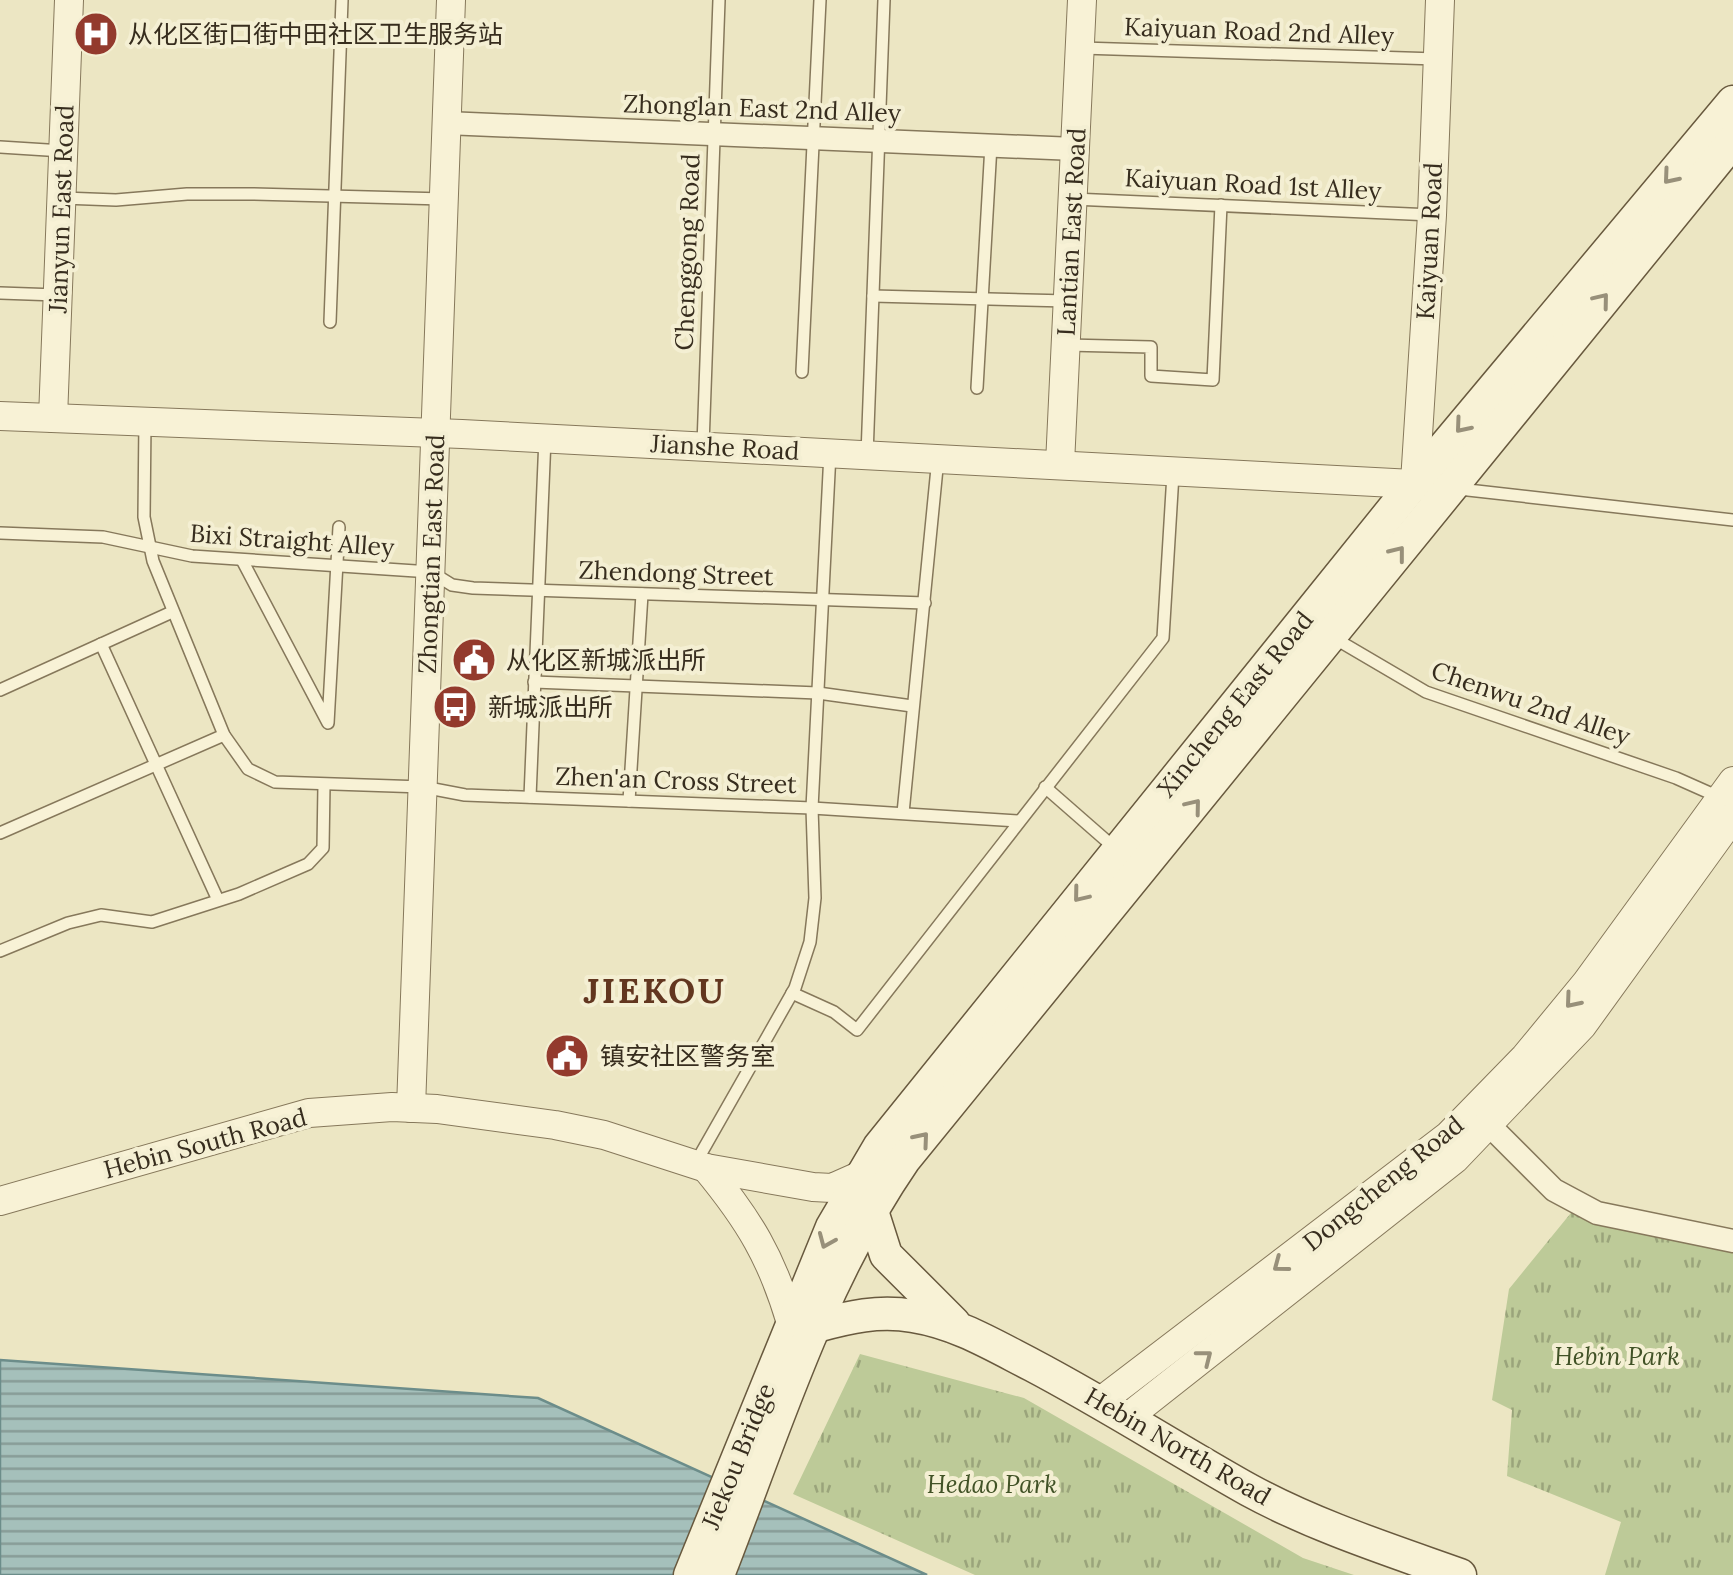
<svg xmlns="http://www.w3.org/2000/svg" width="1733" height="1575" font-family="Lora,'Noto Sans SC',serif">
	<defs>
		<pattern id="grass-tufts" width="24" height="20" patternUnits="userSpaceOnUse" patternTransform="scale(2.5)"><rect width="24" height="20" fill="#bdca98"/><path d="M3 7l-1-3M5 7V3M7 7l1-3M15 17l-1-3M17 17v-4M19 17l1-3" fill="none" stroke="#9aa47b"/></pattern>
		<pattern id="water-rules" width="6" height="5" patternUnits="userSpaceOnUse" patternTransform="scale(2.5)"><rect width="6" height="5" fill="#a5c0bb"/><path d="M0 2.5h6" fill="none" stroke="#879c97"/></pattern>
	</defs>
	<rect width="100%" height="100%" fill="#ece6c3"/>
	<!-- grass -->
	<g fill="url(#grass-tufts)">
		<path d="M1579,1203l154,38v334h-128l16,-53 -114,-46 5,-66 -20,-10 17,-111z"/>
		<path d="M860,1354l164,44 279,160 51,17h-379l-182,-81z"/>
	</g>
	<!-- water -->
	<path fill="url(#water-rules)" stroke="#6c8d8a" stroke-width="2.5" d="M0,1360l538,38 389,177h-927z"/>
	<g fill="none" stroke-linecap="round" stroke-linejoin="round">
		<defs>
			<g id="service">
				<path d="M1082,48l355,11"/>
				<path d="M0,147l63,4"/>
				<path d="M63,198l53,2 71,-6h66l191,5"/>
				<path d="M1073,199l359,16"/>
				<path d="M0,293l57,2"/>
				<path d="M873,296l195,5"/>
				<path d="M330,322l12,-322"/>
				<path d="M1067,345l84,2v29l62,4 8,-175"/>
				<path d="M802,372l18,-372"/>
				<path d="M977,388l14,-243"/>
				<path d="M145,421l-1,96 9,44 71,174 24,34 27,13 148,5 42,8 347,13 206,13"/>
				<path d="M703,445l16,-445"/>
				<path d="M867,455l17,-455"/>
				<path d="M1459,489l274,31"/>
				<path d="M0,533l103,4 89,19 239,16 21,13 21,3 452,15"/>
				<path d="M242,560l86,163 11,-196"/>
				<path d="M1334,638l92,54 250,86 45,20"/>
				<path d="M101,644l117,256"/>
				<path d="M534,682l284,11 94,13"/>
				<path d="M0,690l172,-78"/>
				<path d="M1045,787l72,63"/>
				<path d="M530,797l15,-359"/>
				<path d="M629,801l13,-207"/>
				<path d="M903,813l35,-355"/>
				<path d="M0,833l224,-98"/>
				<path d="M0,951l68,-28 33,-8 51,7 87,-28 69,-30 15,-16 1,-63"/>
				<path d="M792,993l42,19 23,18 306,-392 10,-164"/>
				<path d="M695,1164l100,-176 15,-46 5,-44 -3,-90 18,-355"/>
			</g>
			<g id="minor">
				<path d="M446,123l629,26"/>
				<path d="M1477,1113l77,77 43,23 136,28"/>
			</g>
			<g id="tertiary">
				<path d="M0,416l462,18 970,51"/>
				<path d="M53,418l16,-418"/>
				<path d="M1060,464l22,-464"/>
				<path d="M1415,482l17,-267 8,-215"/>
				<path d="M411,1108l40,-1108"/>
				<path d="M706,1168c43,52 66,90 85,155"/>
				<path d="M0,1201l309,-88 83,-6 45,2 118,16 49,10 102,33 107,19 19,1 27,-12"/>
				<path d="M1101,1401l347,-265 77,-79 61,-74 147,-202"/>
				<path d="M1128,1417l327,-258 127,-133 151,-209"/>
			</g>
			<g id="secondary">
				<path d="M871,1208l15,47 68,68"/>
				<path d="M816,1326c33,-9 63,-16 97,-10 44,7 80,29 119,49 74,39 144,84 217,125 66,36 141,60 211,85"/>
				<path d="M690,1575l142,-348 47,-80 536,-665 318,-380"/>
				<path d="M718,1575c55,-140 100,-290 186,-415l829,-1019"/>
			</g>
		</defs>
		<!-- service casing -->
		<use href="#service" stroke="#86785b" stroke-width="14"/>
		<!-- minor casing -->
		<use href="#minor" stroke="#86785b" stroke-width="25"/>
		<!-- tertiary casing -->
		<use href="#tertiary" stroke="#86785b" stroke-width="30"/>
		<!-- secondary casing -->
		<use href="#secondary" stroke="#68593e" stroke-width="35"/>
		<!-- service -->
		<use href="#service" stroke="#f8f2d6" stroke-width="11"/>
		<!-- minor -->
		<use href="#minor" stroke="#f8f2d6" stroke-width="22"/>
		<!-- tertiary -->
		<use href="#tertiary" stroke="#f8f2d6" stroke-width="28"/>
		<!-- secondary -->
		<use href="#secondary" stroke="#f8f2d6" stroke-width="32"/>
	</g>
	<!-- one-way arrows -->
	<defs><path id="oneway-chevron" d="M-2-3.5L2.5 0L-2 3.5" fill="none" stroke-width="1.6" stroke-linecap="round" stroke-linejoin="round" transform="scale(2.5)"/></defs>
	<g stroke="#98907a">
		<use href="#oneway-chevron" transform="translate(1670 177) rotate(130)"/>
		<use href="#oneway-chevron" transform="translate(1602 300) rotate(-51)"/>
		<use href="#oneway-chevron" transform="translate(1462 426) rotate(130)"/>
		<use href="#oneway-chevron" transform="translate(1398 553) rotate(-52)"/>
		<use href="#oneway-chevron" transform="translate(1194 806) rotate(-51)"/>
		<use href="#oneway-chevron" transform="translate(1080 895) rotate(129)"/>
		<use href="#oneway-chevron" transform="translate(1572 1001) rotate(130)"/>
		<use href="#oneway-chevron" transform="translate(922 1139) rotate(-50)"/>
		<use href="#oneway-chevron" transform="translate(826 1241) rotate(113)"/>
		<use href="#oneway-chevron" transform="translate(1280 1265) rotate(143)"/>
		<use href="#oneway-chevron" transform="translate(1205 1357) rotate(-38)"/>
	</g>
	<!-- icons -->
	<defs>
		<symbol id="hospital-disc" viewBox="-11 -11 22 22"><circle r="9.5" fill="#933a2d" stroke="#f4efd3"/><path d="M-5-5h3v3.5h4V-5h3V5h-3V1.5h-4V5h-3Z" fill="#fff"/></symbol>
		<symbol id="civic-disc" viewBox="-11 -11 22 22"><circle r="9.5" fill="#933a2d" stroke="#f4efd3"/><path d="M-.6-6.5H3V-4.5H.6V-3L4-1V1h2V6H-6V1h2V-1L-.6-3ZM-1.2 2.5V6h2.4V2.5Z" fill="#fff"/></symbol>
		<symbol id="bus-disc" viewBox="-11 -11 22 22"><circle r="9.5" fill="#933a2d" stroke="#f4efd3"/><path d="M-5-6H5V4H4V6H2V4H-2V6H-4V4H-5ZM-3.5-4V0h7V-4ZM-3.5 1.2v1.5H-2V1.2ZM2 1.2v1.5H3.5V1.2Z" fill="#fff"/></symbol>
	</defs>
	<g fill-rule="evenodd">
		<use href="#hospital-disc" x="71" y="9" width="50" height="50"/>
		<use href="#civic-disc" x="449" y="635" width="50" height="50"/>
		<use href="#bus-disc" x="430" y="682" width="50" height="50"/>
		<use href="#civic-disc" x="542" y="1031" width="50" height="50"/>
	</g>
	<g text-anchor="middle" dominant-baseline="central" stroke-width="8" stroke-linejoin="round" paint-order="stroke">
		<!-- street labels -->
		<g font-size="25" fill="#372d1e" stroke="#f4efd3">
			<text transform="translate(1259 31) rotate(2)">Kaiyuan Road 2nd Alley</text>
			<text transform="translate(762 108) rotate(2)">Zhonglan East 2nd Alley</text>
			<text transform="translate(1253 184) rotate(3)">Kaiyuan Road 1st Alley</text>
			<text transform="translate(61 209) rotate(-88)">Jianyun East Road</text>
			<text transform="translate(1071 232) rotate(-87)">Lantian East Road</text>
			<text transform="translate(1429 241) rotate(-87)">Kaiyuan Road</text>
			<text transform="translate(687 252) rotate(-88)">Chenggong Road</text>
			<text transform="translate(725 447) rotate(3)">Jianshe Road</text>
			<text transform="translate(292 540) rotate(4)">Bixi Straight Alley</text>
			<text transform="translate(431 554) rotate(-88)">Zhongtian East Road</text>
			<text transform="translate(676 573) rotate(2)">Zhendong Street</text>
			<text transform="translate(1531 703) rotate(19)">Chenwu 2nd Alley</text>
			<text transform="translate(1235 704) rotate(-51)">Xincheng East Road</text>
			<text transform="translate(676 780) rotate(2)">Zhen'an Cross Street</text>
			<text transform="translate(205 1143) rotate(-15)">Hebin South Road</text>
			<text transform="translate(1383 1183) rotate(-39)">Dongcheng Road</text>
			<text transform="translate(1178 1446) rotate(30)">Hebin North Road</text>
			<text transform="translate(738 1456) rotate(-68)">Jiekou Bridge</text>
		</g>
		<!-- poi labels -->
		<g font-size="25" fill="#372d1e" stroke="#f4efd3" text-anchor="start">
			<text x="128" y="34">从化区街口街中田社区卫生服务站</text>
			<text x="506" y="660">从化区新城派出所</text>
			<text x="488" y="707">新城派出所</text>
			<text x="600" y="1056">镇安社区警务室</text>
		</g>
		<!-- park labels -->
		<g font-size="25" font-style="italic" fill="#415226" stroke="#f4efd3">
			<text x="1617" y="1356">Hebin Park</text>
			<text x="992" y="1484">Hedao Park</text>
		</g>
		<!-- district labels -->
		<g font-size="35" font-weight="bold" letter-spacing="2.5" fill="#62361f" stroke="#f4efd3">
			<text x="655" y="990">JIEKOU</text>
		</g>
	</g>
</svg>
